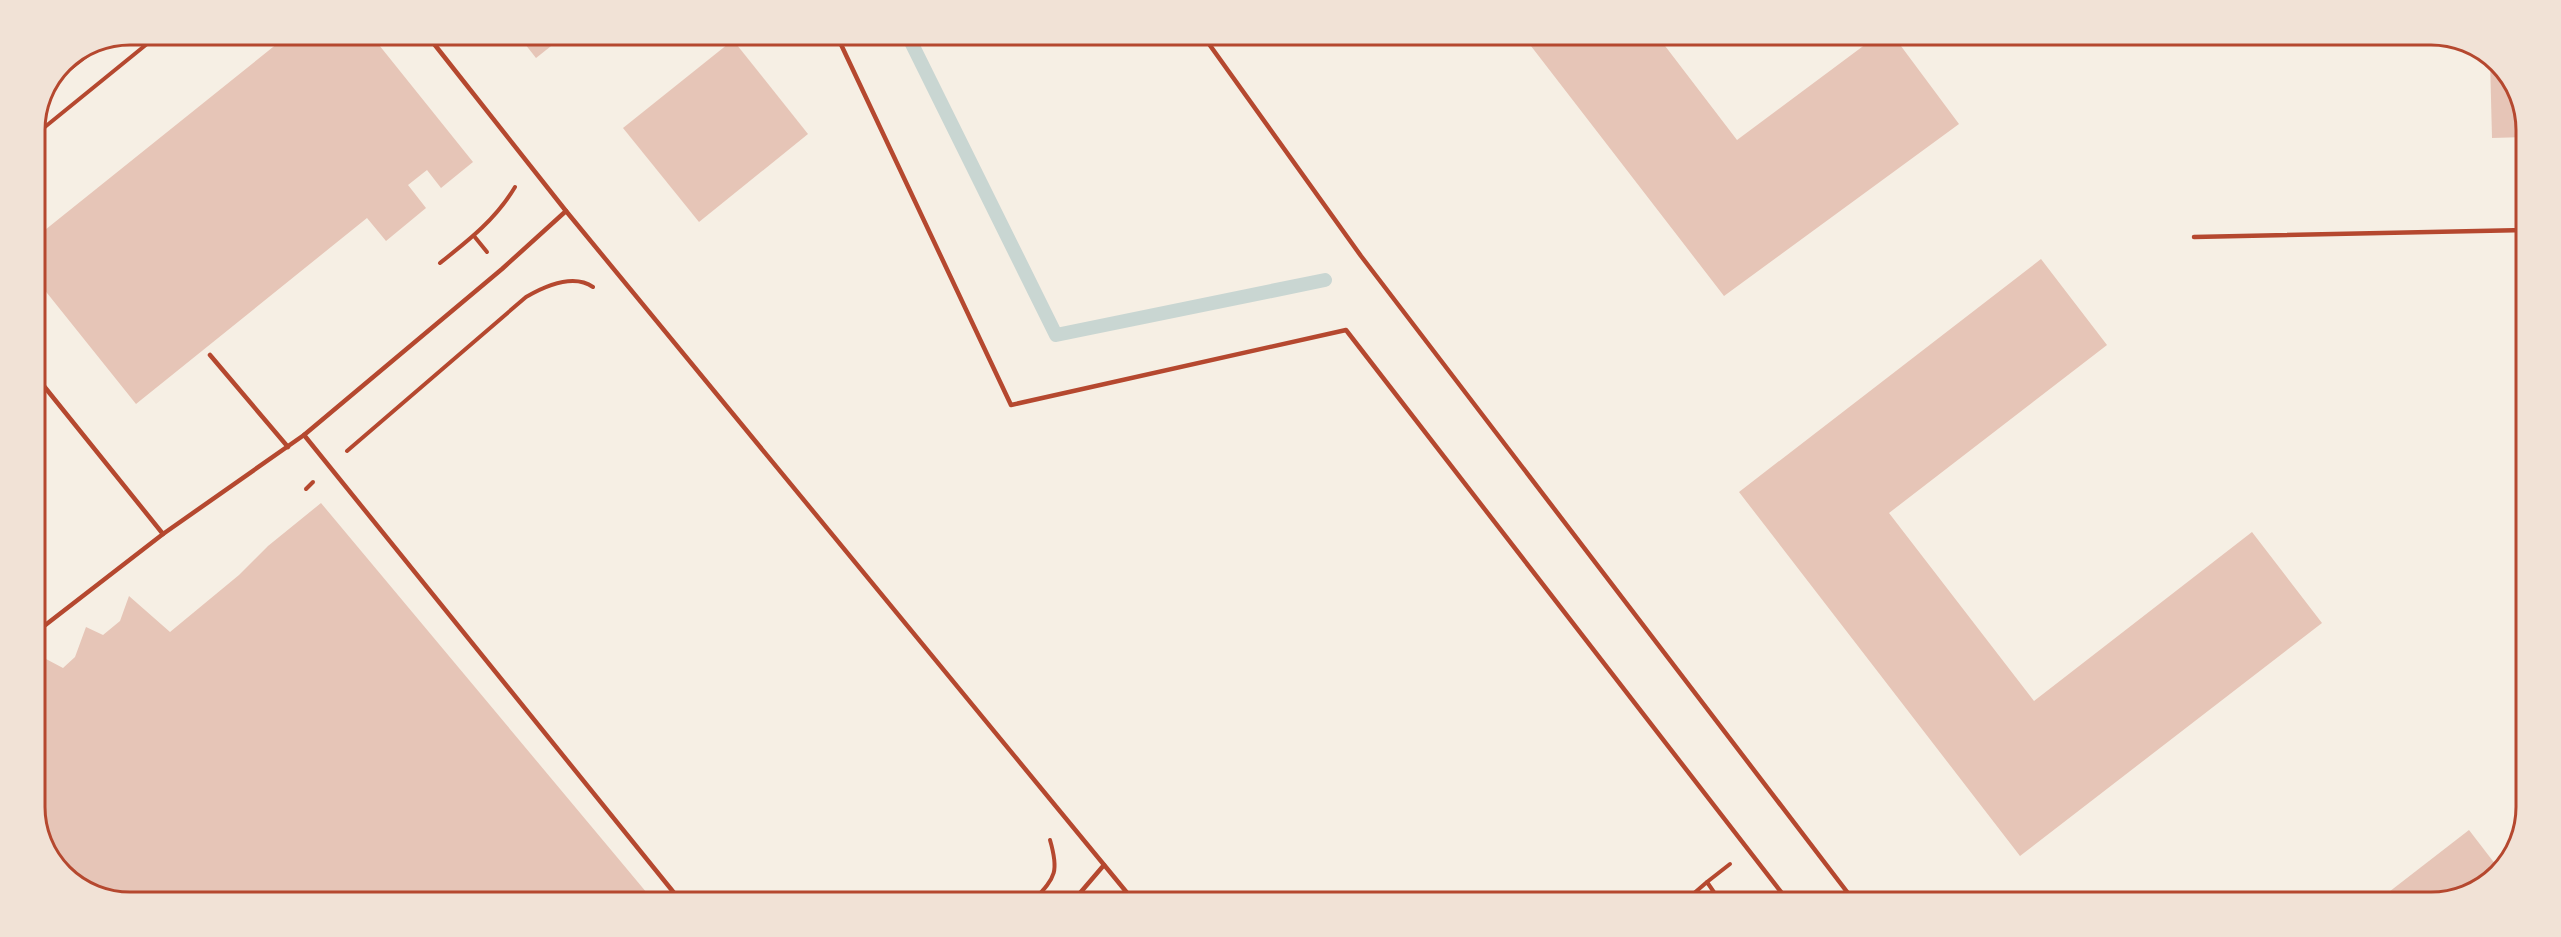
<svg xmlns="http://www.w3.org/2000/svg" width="2561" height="937" font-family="'Fira Sans Condensed',sans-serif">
	<rect width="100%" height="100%" fill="#f6efe4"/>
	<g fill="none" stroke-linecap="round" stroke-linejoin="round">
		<!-- stream -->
		<path stroke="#c9d6d2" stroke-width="14" d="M908,36l148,299 269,-55"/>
	</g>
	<!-- building -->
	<g fill="#e6c5b7">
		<path d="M288,35h83l102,127 -32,26 -14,-18 -19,15 18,23 -40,33 -19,-23 -231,186 -101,-126v-40z"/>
		<path d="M518,35h47l-29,23z"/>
		<path d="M1524,37l135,1 78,102 137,-102h21l64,86 -235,172z"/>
		<path d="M733,40l75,94 -109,88 -76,-94z"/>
		<path d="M2490,59l17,12 19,52v14l-34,1z"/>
		<path d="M2041,259l66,86 -218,168 145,188 218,-169 70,91 -302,233 -281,-364z"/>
		<path d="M321,503l331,396 -553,-1 -45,-32 -19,-52v-129l11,-26 17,9 12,-11 11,-30 17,8 17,-14 9,-25 41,36 69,-57 29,-29z"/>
		<path d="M2469,830l30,39 -10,14 -57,19h-56z"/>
	</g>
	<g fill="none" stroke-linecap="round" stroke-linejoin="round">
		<!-- path -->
		<g stroke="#b5482f" stroke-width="4">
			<path d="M35,135l123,-100"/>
			<path d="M474,236l13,16"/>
			<path d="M440,263c29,-23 56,-44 75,-76"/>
			<path d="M347,451l179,-154c19,-11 47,-24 67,-10"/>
			<path d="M306,489l7,-7"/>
			<path d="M1707,882l23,-18"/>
			<path d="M1034,900c22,-23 25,-29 16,-60"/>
			<path d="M1685,901l22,-19 13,19"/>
		</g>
		<!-- service -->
		<g stroke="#b5482f" stroke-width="4.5">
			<path d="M427,35l139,176 567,689"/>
			<path d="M837,36l174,369 335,-75 442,571"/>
			<path d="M1204,37l157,219 493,645"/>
			<path d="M54,81l41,-32"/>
			<path d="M2194,237l332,-7"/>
			<path d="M210,355l78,92"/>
			<path d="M35,375l128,159 -128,99"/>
			<path d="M304,435l375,464"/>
			<path d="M163,534l141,-99 198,-166 64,-58"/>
			<path d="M1074,900l30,-35"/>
		</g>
	</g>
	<!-- crop -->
	<path d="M0 0H2561V937H0ZM130 45H2431A85 85 0 0 1 2516 130V807A85 85 0 0 1 2431 892H130A85 85 0 0 1 45 807V130A85 85 0 0 1 130 45Z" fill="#f1e2d6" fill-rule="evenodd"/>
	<path fill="none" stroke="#b5482f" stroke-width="3" d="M130 45H2431A85 85 0 0 1 2516 130V807A85 85 0 0 1 2431 892H130A85 85 0 0 1 45 807V130A85 85 0 0 1 130 45Z"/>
</svg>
